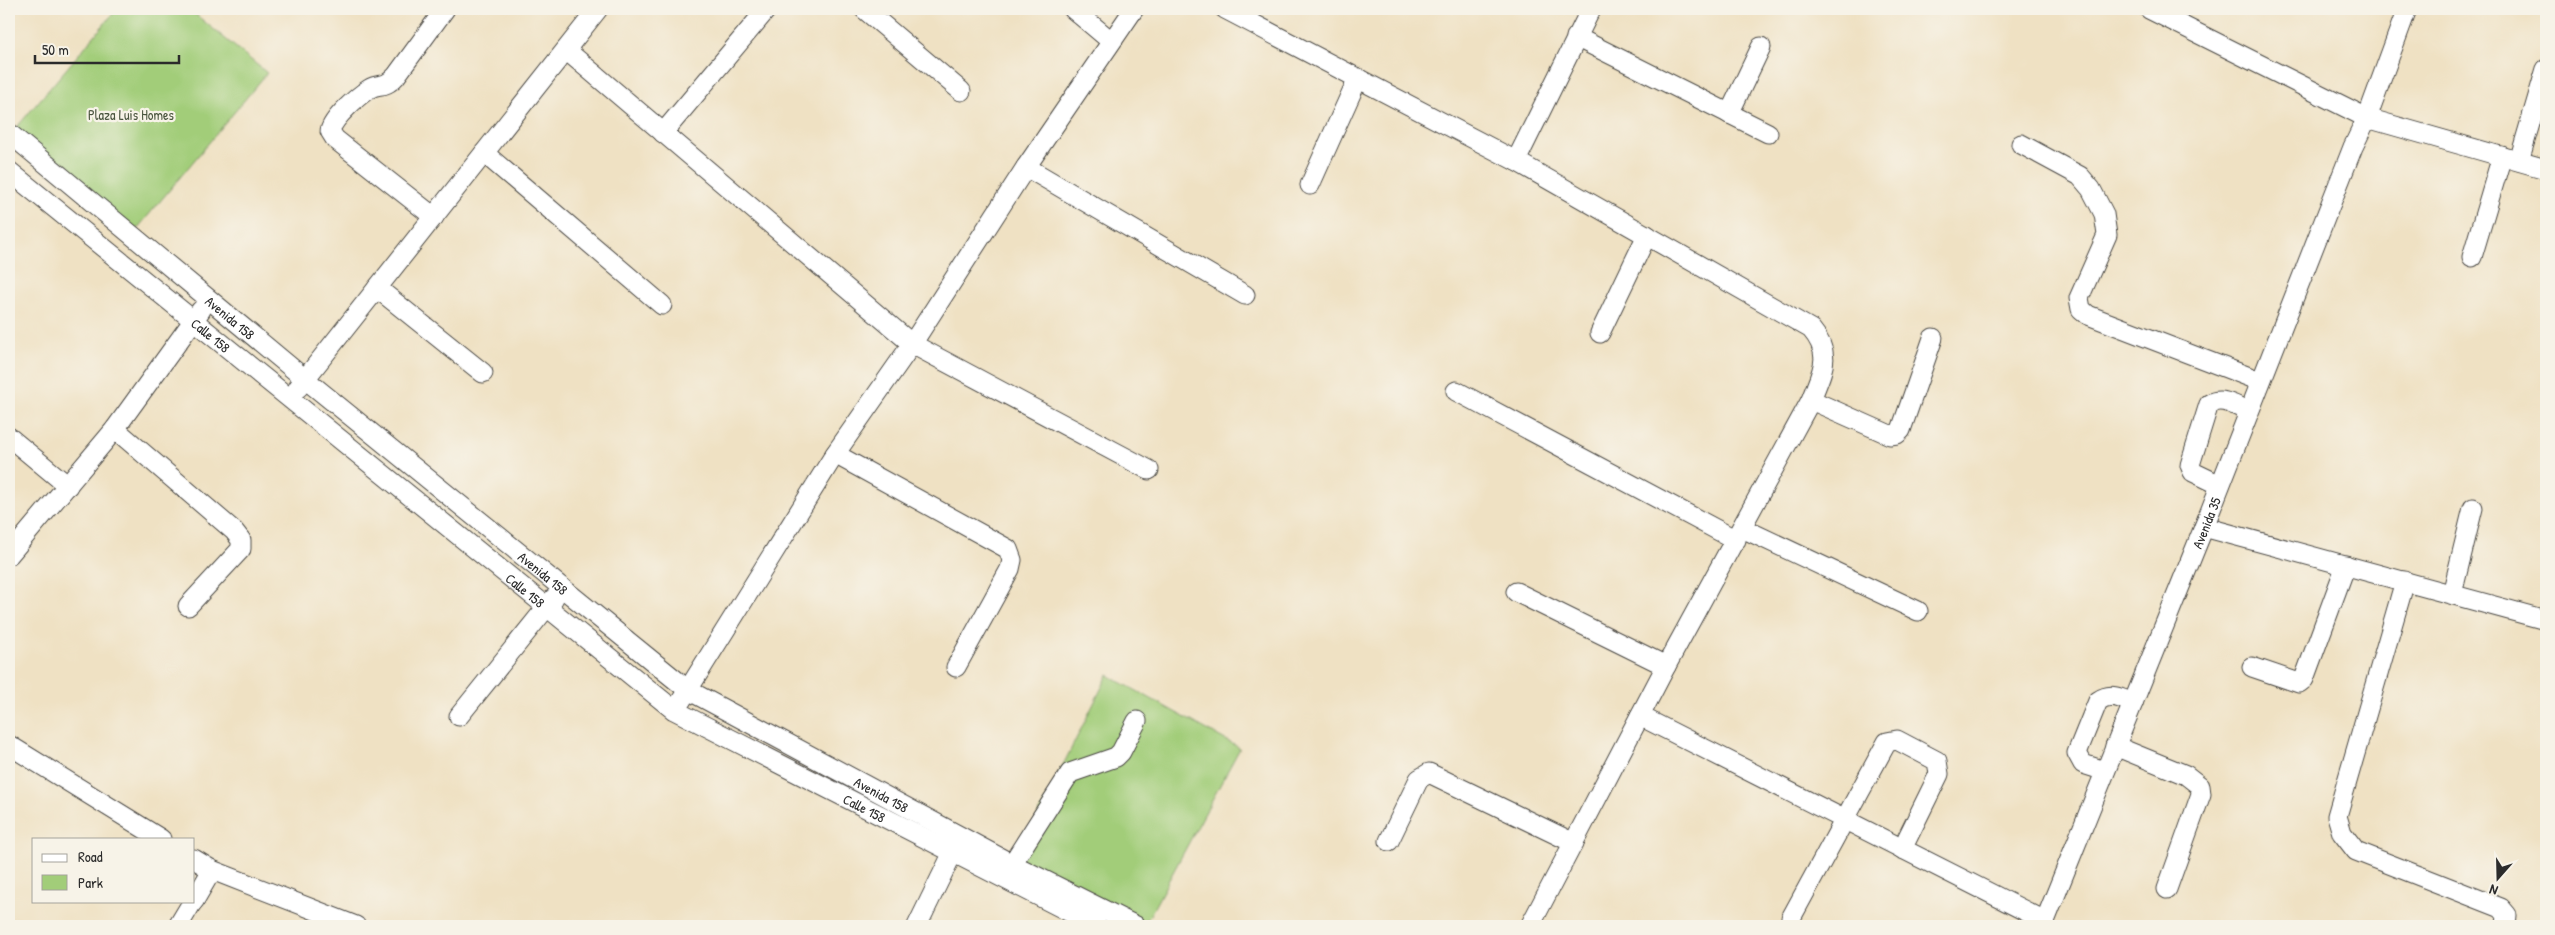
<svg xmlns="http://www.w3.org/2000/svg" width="2555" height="935" font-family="'Patrick Hand',sans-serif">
	<rect width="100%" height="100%" fill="#f7f3e8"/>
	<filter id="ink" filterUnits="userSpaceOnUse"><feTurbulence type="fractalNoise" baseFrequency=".02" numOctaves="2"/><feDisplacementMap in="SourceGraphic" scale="10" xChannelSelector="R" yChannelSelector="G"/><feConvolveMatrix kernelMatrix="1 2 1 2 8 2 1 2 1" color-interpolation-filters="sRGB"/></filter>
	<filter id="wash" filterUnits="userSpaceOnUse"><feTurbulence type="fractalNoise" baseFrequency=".0096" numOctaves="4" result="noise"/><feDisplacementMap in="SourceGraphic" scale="20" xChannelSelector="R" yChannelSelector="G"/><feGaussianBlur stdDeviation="1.12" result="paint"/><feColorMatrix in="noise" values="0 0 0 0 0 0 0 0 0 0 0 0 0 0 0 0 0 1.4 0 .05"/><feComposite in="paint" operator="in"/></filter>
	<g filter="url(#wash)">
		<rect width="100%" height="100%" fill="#efe1c3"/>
		<!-- green -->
		<g fill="#a2cd79" stroke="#667c52">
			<path d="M117,9h72l78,64 -135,162 -121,-101z"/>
			<path d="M1108,675l132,73 -96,178 -129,-65z"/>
		</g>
	</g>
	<g filter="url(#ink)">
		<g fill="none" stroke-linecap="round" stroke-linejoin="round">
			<defs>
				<g id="minor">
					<path d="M864,9l97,82"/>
					<path d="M1073,9l38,32"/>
					<path d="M1225,9l291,152 295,168c23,27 10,43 0,71l-145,266 -136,260"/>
					<path d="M2149,9l218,109 179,51"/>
					<path d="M1576,37l192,96"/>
					<path d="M566,50l346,294 237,126"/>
					<path d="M1729,114l32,-67"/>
					<path id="s1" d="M9,133l296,246 383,311 324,174 124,62"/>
					<path d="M663,133l104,-124"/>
					<path d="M2021,144l59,32 11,13 13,25 3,21 -28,63 2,11 7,6 172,66"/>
					<path d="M484,153l178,152"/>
					<path d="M1516,161l75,-152"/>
					<path d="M2519,161l27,-92"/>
					<path d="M1026,167l219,128"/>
					<path id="s2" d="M9,171l665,539 423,216"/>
					<path d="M1310,185l48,-107"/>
					<path d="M434,217l-99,-78 -5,-8c3,-13 28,-35 39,-42 11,-7 14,1 27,-13l49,-67"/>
					<path d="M2472,257l30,-101"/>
					<path d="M377,288l106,85"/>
					<path d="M1600,333l47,-98"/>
					<path d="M298,388l300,-379"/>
					<path d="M1456,391l280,149"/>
					<path d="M1811,400l79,35 7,-1 4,-4 32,-92"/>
					<path d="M115,429l119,102 7,9v9l-53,57"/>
					<path d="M9,437l59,49"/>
					<path d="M835,454l173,95 4,11 -2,9 -54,98"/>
					<path d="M2220,485l-27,-13 -3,-7 19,-61c13,-8 26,2 39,7"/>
					<path d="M2204,527l342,93"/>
					<path d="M1742,528l176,83"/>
					<path d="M9,555l106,-126 86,-119"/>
					<path d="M2405,581l-68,235 5,17 14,18 145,57 6,7 -1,11"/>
					<path d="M1516,592l150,74"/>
					<path d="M2452,594l21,-86"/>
					<path d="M2252,667l47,16 5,-4 42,-114"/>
					<path d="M681,701l154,-247 77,-110 114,-177 108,-158"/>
					<path d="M459,716l95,-118"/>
					<path d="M1640,716l405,205"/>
					<path d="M9,745l152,94"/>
					<path d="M2115,746l71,29 14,11 1,8 -34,95"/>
					<path d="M2105,771l-22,-7 -6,-11 21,-52c13,-9 22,-3 35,2"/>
					<path d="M1389,841l30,-62 10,-6 145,70"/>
					<path d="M194,859l18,11 144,56"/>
					<path d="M1012,864l58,-91 46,-16 5,-5 16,-31"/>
					<path d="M194,901l18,-31"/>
					<path d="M1791,918l96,-176 10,-2 40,21 2,13 -37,75"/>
					<path d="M178,926l15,-25"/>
					<path d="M917,926l41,-84"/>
					<path id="s3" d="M2043,926l161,-399 149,-380 14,-29 40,-109"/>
				</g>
			</defs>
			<!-- minor casing -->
			<use href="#minor" stroke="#484642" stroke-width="21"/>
			<!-- minor -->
			<use href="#minor" stroke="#fff" stroke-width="19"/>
		</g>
	</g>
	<g text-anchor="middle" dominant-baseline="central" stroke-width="4.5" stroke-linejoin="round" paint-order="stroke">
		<!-- park labels -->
		<g font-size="14" fill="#49543e" stroke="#f7f3e8">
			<text x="131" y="114">Plaza Luis Homes</text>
		</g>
		<!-- street labels -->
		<g font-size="14" fill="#2b2b2b" stroke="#f7f3e8">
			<text stroke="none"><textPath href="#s1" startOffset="288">Avenida 158</textPath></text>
			<text stroke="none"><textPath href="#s2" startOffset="260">Calle 158</textPath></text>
			<text stroke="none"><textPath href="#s3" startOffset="435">Avenida 35</textPath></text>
			<text stroke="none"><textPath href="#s1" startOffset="692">Avenida 158</textPath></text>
			<text stroke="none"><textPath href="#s2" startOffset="665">Calle 158</textPath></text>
			<text stroke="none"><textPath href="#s1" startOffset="1098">Avenida 158</textPath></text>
			<text stroke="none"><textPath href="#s2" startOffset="1070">Calle 158</textPath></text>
		</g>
	</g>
	<!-- margin -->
	<rect width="2555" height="935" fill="none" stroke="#f7f3e8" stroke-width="30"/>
	<!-- legend -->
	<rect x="32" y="838" width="162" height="65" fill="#f7f3e8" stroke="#a5a39c"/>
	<rect x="42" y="854" width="25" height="8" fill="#ffffff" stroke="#a5a39c"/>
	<text x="78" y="862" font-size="15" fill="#2b2b2b">Road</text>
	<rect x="42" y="875" width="25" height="15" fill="#a2cd79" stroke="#a5a39c"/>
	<text x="78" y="888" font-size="15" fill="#2b2b2b">Park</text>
	<!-- north arrow -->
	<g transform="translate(2498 878) rotate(200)" stroke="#f7f3e8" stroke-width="4" paint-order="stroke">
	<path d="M0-4L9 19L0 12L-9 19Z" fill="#2b2b2b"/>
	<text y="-8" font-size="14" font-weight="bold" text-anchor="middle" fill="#2b2b2b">N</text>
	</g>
	<!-- scale -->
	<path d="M35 55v8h144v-8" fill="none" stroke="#2b2b2b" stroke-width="2.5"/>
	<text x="42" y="55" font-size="15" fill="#2b2b2b" stroke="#f7f3e8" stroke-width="4" paint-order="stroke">50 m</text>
</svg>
